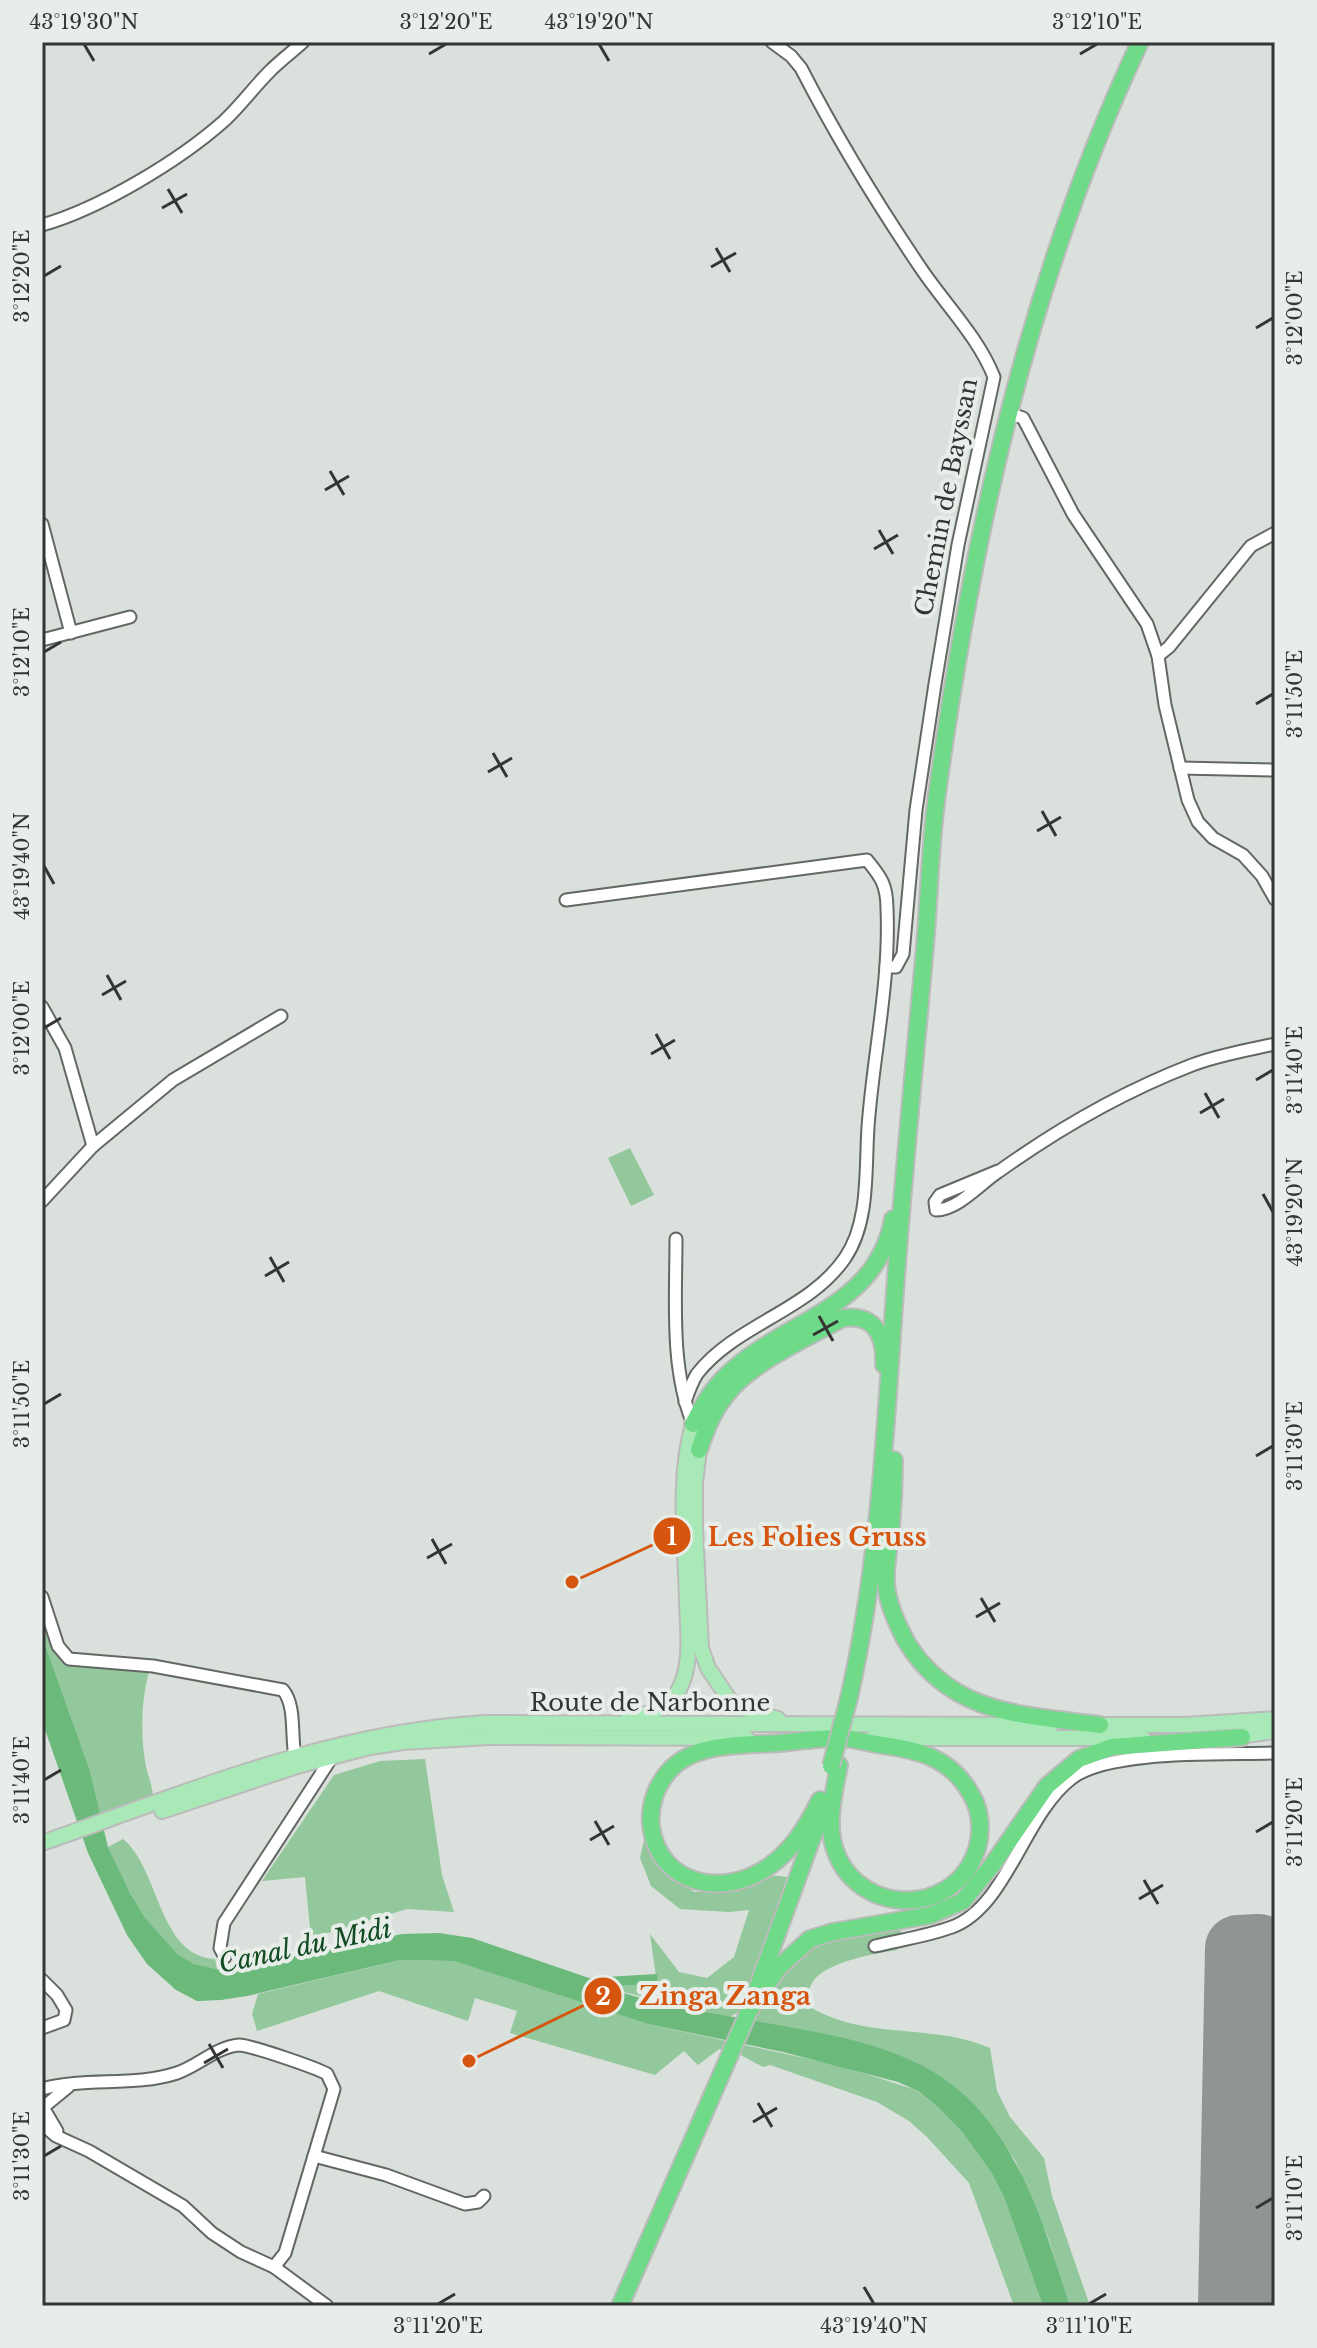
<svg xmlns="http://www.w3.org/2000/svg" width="1317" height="2348" font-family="'Libre Baskerville',serif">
	<rect width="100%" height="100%" fill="#dae0db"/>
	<!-- green -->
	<g fill="#93c79c">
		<path d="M630,1148l24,47 -23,11 -23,-48z"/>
		<path d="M42,1597l21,56 88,12c-10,31 -11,70 -5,102 4,15 8,23 7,38l-40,13 -15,-5 -9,-45 -47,-132z"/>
		<path d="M425,1759l17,116 12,37 -47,-3 -96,29 -6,-61 -43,4 72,-106 46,-14z"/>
		<path d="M123,1839c37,30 35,117 92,120l2,10c-8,-2 -17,-3 -25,-6 -41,-18 -66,-78 -84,-116z"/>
		<path d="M644,1840l22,30 28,22 37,-3 38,-14 18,2 -44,133 -14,7 -118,-28v-3l46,-2 -7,-50 29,38 28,6 27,-21 15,-47 -20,2 -49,-3 -29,-23 -11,-28z"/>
		<path d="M891,1922l10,9 -4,19c-21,3 -70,12 -83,30 -5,7 -7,16 -11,23 63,40 123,18 187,45l7,43 13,26 34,41 8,38 38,110h-20l-21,-66 -34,-80 -38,-50 -28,-28 -100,-42 -102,-20 51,-72z"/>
		<path d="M400,1960l54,1 194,63 193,42 75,24 23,18 24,25 28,39 13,25 39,109h-29l-45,-123 -42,-46 -18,-16 -32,-19 -107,-37 -7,2 -26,-14 -18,-4 -21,16 -14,-14 -29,24 -145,-42 7,-22 -42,-13 -7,23 -89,-30 -122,40 -5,-17 6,-20z"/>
	</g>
	<!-- water -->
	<path fill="#6bb97b" d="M42,1636l47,132 19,79 22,46 15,25 33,37 16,9 23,5 21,-1 164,-34 37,-1 33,5 117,40 68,-4v10l-46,2v3c49,17 104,24 155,34 52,9 106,18 153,41 92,45 122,152 151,242h-27l-39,-109 -13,-25 -28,-39 -24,-25 -21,-17 -20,-9 -115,-30 -135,-28 -194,-63 -54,-1 -153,36 -26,4 -24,1 -21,-11 -29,-26 -20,-29 -39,-82 -46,-132z"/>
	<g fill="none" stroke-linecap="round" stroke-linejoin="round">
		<!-- runway -->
		<path stroke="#909592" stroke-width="66" d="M1231,2306l7,-358 21,-1 -5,359"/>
		<defs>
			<g id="minor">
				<path d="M772,42l19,14 10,12c36,70 77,137 121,202 24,35 56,67 72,107l-36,168 -23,139 -19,126 -13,144 -7,13h-10"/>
				<path d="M42,225c57,-16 137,-64 182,-104 17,-16 30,-34 46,-50 10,-10 22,-19 33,-29"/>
				<path d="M1008,413l15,5 50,96 74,110 11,32 7,49 23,95 10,22 15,16 30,17 19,21 13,23"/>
				<path d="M42,524l29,109"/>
				<path d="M42,640l88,-23"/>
				<path d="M1158,656l11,-9 82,-101 24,-13"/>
				<path d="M1180,768l95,2"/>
				<path d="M566,900l301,-40c14,17 20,25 20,49 3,69 -12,138 -18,206 -5,45 3,104 -24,143 -36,53 -109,66 -148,116 -5,8 -9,19 -12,28"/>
				<path d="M42,1007l23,41 28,98"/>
				<path d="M998,1171l-58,24 -5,7 1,8c22,0 45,-27 62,-38 60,-43 124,-80 194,-107 26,-10 56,-15 83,-21"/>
				<path d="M42,1201l51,-55 80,-66 108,-64"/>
				<path d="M676,1239c0,60 -6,129 17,185"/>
				<path d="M42,1597l16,49 11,13 84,7 130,24c14,17 7,49 13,72"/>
				<path d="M875,1946c25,-6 52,-10 77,-19 55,-20 72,-113 120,-149 38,-29 154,-23 203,-25"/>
				<path d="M225,1957l-5,-9 4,-25 110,-169"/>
				<path d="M42,1980l15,15 9,15 -2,10 -22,8"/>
				<path d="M42,2089c44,-12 92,-2 135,-16 21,-7 39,-26 62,-28 11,0 78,23 88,29l7,15 -49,164 -11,14"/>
				<path d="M46,2105l22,-18"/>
				<path d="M44,2109l13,22"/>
				<path d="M42,2124l14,12 33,15 94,55 29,27 29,19 33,15 53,39"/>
				<path d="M314,2156l72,19 79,29 13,-2 6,-6"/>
			</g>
			<g id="major">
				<path d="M699,1450l-4,33v45l6,120 7,20 21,31 10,8 39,12"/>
				<path d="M629,1717c16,-1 39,-8 48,-24 16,-26 11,-61 10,-90 -1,-59 -10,-122 6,-179"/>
				<path d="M1092,1725h93l90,-6"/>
				<path d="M1232,1737l43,-6"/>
				<path d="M872,1738h271"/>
				<path d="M162,1811l135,-45 73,-19 33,-5 86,-5 258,1"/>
				<path d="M42,1843c146,-51 287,-111 443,-120l566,2"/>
			</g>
			<g id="highway">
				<path d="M693,1424c10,-19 19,-35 35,-50 57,-55 148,-64 165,-155"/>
				<path d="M699,1450c7,-21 14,-39 28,-56 22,-30 83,-58 116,-76 32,-4 42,17 41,47"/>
				<path d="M894,1460c0,23 -1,45 -3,68 -2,18 -6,37 -5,55 1,20 11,41 20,58 44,74 118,74 194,84"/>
				<path d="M849,1698c34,-151 37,-295 49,-447 8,-102 18,-203 27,-305 4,-48 5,-96 11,-144 35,-261 91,-520 204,-760"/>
				<path d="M820,1800c-13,26 -28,51 -52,67 -44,31 -109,19 -117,-41 -2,-20 5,-41 19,-56 26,-28 74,-25 109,-27 20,-2 41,-5 61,-5 12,0 24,4 36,6 41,6 75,12 96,52 9,15 10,36 5,53 -24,74 -131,66 -145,-11 -4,-24 3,-50 7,-73"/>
				<path d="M749,2011l30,-44 31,-28 23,-7 98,-17 32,-14 30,-37 54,-78 32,-27 33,-12 130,-10"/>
				<path d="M620,2306l129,-295 70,-192"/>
			</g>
		</defs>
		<!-- minor casing -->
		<use href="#minor" stroke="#636863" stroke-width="15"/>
		<!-- major casing -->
		<use href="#major" stroke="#babbba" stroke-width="18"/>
		<!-- highway casing -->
		<use href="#highway" stroke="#babbba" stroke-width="20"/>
		<!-- minor -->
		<use href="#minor" stroke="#fff" stroke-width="11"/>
		<!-- major -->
		<use href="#major" stroke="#a9e9b8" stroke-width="14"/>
		<!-- highway -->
		<use href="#highway" stroke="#6fda88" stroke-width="16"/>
		<defs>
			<path id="highway-bridge" d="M831,1766l18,-68"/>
		</defs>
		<!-- highway-bridge casing -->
		<use href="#highway-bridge" stroke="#babbba" stroke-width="20" stroke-linecap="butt"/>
		<!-- highway-bridge -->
		<use href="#highway-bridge" stroke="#6fda88" stroke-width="16"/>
	</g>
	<!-- ticks -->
	<path fill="none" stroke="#333634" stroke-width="3" d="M84,44l10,17M599,44l10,17M429,54l17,-10M1080,54l17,-10M168,189l14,24M162,208l25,-14M716,248l14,24M711,267l25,-14M44,276l17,-10M1256,328l17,-10M330,471l14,24M325,490l24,-14M879,530l14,24M874,549l24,-14M44,652l17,-10M1256,704l17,-10M493,753l14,24M488,772l24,-14M1042,811l14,25M1037,831l24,-14M44,866l10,18M107,975l14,25M102,995l24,-14M44,1028l17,-10M656,1034l14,25M651,1054l24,-14M1256,1080l17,-10M1205,1093l14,25M1200,1113l24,-14M1263,1194l10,18M270,1257l14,25M265,1276l24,-14M819,1316l14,25M813,1335l25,-14M44,1404l17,-10M1256,1456l17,-10M432,1539l14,25M427,1558l25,-14M981,1598l14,24M976,1617l24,-14M44,1780l17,-10M595,1821l14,24M1256,1832l17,-10M590,1840l24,-14M1144,1880l14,24M1139,1899l24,-14M209,2044l14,24M204,2063l24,-14M758,2103l14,24M753,2122l24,-14M44,2156l17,-10M1256,2208l17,-10M864,2287l10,17M438,2304l17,-10M1089,2304l17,-10"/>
	<g text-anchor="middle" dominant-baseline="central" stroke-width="8" stroke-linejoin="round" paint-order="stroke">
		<!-- street labels -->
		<g font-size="24" fill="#333634" stroke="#e7ede8">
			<text transform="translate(946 497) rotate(-79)">Chemin de Bayssan</text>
			<text x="650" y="1702">Route de Narbonne</text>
		</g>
		<!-- water labels -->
		<g font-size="26" font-style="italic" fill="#124c23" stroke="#e7ede8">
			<text transform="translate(305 1946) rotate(-12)">Canal du Midi</text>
		</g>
	</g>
	<!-- callouts -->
	<path fill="none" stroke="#d65610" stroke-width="3" d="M572 1582L672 1536M469 2061L603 1996"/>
	<g fill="#d65610" stroke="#e7ede8" stroke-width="3">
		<circle cx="572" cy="1582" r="8"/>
		<circle cx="469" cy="2061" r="8"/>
		<circle cx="672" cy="1536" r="20"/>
		<circle cx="603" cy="1996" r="20"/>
	</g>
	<g font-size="24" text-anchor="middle" font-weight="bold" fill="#fff">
		<text x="672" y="1545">1</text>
		<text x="603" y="2005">2</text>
	</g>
	<g font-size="26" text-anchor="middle" font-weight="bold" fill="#d65610" stroke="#e7ede8" stroke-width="8" stroke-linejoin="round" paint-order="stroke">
		<text x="817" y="1546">Les Folies Gruss</text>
		<text x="725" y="2005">Zinga Zanga</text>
	</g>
	<!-- border -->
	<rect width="1317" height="2348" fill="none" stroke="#e7ede8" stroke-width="88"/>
	<rect x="44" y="44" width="1229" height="2260" fill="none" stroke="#333634" stroke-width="3"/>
	<g font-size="20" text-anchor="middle" fill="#333634">
		<text x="84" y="29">43°19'30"N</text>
		<text x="446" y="29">3°12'20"E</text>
		<text x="599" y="29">43°19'20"N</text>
		<text x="1097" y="29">3°12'10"E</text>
		<text transform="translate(22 276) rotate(-90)" y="7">3°12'20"E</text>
		<text transform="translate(1295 318) rotate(-90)" y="7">3°12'00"E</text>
		<text transform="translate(22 652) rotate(-90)" y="7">3°12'10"E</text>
		<text transform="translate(1295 694) rotate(-90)" y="7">3°11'50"E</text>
		<text transform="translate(22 866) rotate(-90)" y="7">43°19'40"N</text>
		<text transform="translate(22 1028) rotate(-90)" y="7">3°12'00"E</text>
		<text transform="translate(1295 1070) rotate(-90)" y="7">3°11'40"E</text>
		<text transform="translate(1295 1212) rotate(-90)" y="7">43°19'20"N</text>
		<text transform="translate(22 1404) rotate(-90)" y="7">3°11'50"E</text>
		<text transform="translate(1295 1446) rotate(-90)" y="7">3°11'30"E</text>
		<text transform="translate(22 1780) rotate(-90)" y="7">3°11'40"E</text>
		<text transform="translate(1295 1822) rotate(-90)" y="7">3°11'20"E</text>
		<text transform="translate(22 2156) rotate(-90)" y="7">3°11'30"E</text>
		<text transform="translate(1295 2198) rotate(-90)" y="7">3°11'10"E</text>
		<text x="438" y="2333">3°11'20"E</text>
		<text x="874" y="2333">43°19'40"N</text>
		<text x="1089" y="2333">3°11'10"E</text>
	</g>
</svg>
